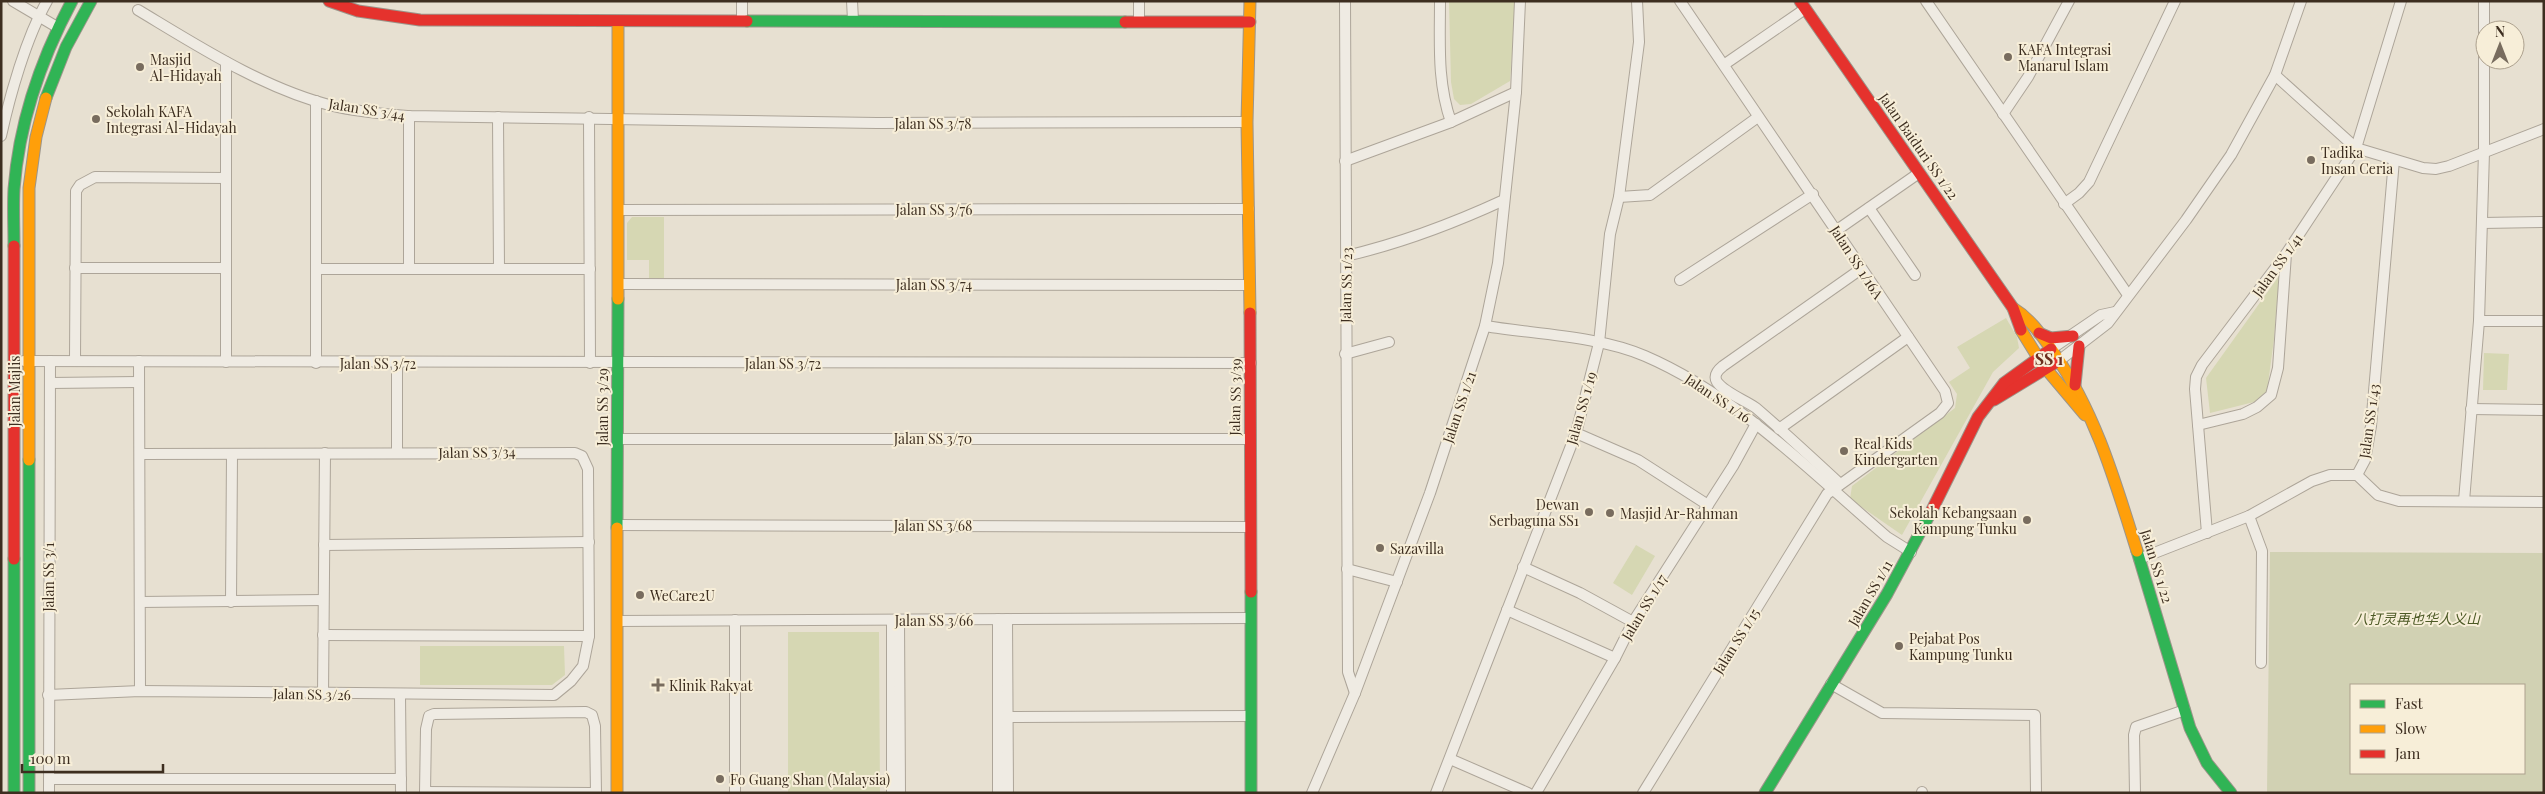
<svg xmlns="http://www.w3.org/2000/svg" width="2545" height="794" font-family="'Playfair Display','Noto Sans SC',serif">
	<rect width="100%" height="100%" fill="#e7e0d1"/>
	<!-- green -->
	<g fill="#d6d7b3">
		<path d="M1449,1h67l-6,80 -39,23 -11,1 -6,-6 -3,-17z"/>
		<path d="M632,217h32v61h-15v-18h-22v-37z"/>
		<path d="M2279,276l-5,63 -8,60 -56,14 -4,-35z"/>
		<path d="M2006,318l11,19 2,11 -26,24 -91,163 -52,-36 2,-13 103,-78 2,-14 -8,-12 21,-14 -13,-21z"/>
		<path d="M2484,353l25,1 -2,36h-24z"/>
		<path d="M1636,545l19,11 -23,39 -19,-12z"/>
		<path d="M788,632h91l1,161h-92z"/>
		<path d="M420,646h144l1,29 -13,10h-132z"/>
	</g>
	<!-- cemetery -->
	<path fill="#d1d1b3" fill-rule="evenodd" d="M2270,552l274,1v240l-277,-1zM2351,685h173v88h-173z"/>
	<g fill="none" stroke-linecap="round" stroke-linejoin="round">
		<defs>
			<g id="street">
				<path d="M13,1l44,26"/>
				<path d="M852,1l1,19"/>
				<path d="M1139,1v20"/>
				<path d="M1345,1l3,671 7,21"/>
				<path d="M1440,1c0,42 -3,81 11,121"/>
				<path d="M1926,1l202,294"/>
				<path d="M138,10c60,36 126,79 195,96 25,6 51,8 76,10l468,7 370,-1"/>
				<path d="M742,21v-20"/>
				<path d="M1725,64l80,-55"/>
				<path d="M2275,75l81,73 67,20 13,1 13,-3 95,-37"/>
				<path d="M316,101v262"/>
				<path d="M2003,114l25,-37 41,-76"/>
				<path d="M498,117l1,152"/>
				<path d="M589,117l1,246"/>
				<path d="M1,136c9,-41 25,-98 46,-135"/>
				<path d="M1345,161l106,-39 65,-30"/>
				<path d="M1619,197l31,-2 108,-78"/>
				<path d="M2064,204l15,-11 10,-11 86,-181"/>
				<path d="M1869,208l46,67"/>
				<path d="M618,210l631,-1"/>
				<path d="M2482,223l62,-1"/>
				<path d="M1837,230l82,-57"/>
				<path d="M1346,256c56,-13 106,-32 158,-56"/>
				<path d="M75,268h151"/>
				<path d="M316,269h274"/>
				<path d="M409,269v-153"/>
				<path d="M1680,280l133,-86"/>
				<path d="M618,284l632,1"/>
				<path d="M2479,321h65"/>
				<path d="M1485,326c49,8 115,10 160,30 93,40 167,117 242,181l24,15"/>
				<path d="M2051,349l50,-34 14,-3"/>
				<path d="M1345,354l44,-12"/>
				<path d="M2060,360l48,-37 78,-103 45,-65 44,-80 26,-74"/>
				<path d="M24,361l1227,2"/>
				<path d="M75,361l1,-170 4,-6 15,-8 131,1"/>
				<path d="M139,361l1,330"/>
				<path d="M226,362v-300"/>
				<path d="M50,383l89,-1"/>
				<path d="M2471,409l73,1"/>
				<path d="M2198,425l45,-11 14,-7 14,-12 7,-27 8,-114"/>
				<path d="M1779,429l129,-92"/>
				<path d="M1576,433l62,27 70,45"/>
				<path d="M617,439h632"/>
				<path d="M397,453v-90"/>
				<path d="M2357,475l8,-15 6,-34 23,-266"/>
				<path d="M2357,475l21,20 21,6 145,1"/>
				<path d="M1840,484c-28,-26 -56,-52 -84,-76 -11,-8 -31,-15 -39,-26 -4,-7 1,-12 6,-16l138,-97"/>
				<path d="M2464,501l15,-180 5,-169v-151"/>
				<path d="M2249,516l13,35 -1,112"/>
				<path d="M617,525l632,2"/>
				<path d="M2207,533l-12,-144 1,-12 6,-12 84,-111 70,-106 45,-147"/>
				<path d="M324,545l265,-3"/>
				<path d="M2139,559l110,-43 63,-35 18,-6h27"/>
				<path d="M1523,567l57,26 53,29"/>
				<path d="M1347,569l50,13"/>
				<path d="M140,602l183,-2"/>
				<path d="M231,602l1,-148"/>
				<path d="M1507,610l108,48"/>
				<path d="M998,619v174"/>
				<path d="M1007,619l1,174"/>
				<path d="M735,620v173"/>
				<path d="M892,620v173"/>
				<path d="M899,620l1,173"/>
				<path d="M617,621l633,-3"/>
				<path d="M323,635l266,1"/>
				<path d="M1831,684l51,29 153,2 1,78"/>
				<path d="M323,694l2,-241"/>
				<path d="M48,695l92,-4 414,4 17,-14 12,-15 6,-30 -1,-167 -6,-13 -7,-3 -435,1"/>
				<path d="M400,695l1,98"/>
				<path d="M1007,717l244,-1"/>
				<path d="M1450,759l78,34"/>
				<path d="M49,779h352"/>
				<path d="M425,792l166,1"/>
				<path d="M1922,792v1"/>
				<path d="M49,793l1,-432"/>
				<path d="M425,793l1,-64 3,-13 5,-2 152,-2 6,3 3,11 1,67"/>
				<path d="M1312,793l43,-100 75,-200 55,-167 13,-63 18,-171 4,-91"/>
				<path d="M1436,793l140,-360 23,-90 11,-109 9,-37 20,-155 -2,-41"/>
				<path d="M1536,793l79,-135 18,-36 100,-156 23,-42"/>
				<path d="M1643,793l184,-299 113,-81 8,-10 -3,-12 -265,-390"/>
				<path d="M2135,793l-1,-58 2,-8 49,-17"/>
			</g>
			<g id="fast">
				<path d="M747,21l378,1"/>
				<path d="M46,98l20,-51 25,-46"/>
				<path d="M14,246c0,-19 -1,-38 0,-57 5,-66 27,-130 58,-188"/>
				<path d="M29,460v333"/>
				<path d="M617,528l1,-229"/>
				<path d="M2137,551l53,177 17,35 24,30"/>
				<path d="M14,559v234"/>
				<path d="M1251,592v201"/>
				<path d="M1765,793l122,-199 44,-82"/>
			</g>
			<g id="slow">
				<path d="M1250,1l-3,121 3,191"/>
				<path d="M618,299v-277"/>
				<path d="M2013,308c18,11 29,28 41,45 42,61 61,128 83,198"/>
				<path d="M2021,330l21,34 43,51"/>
				<path d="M29,460v-272l7,-51 10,-39"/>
				<path d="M617,793v-265"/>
			</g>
			<g id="jam">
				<path d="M329,1l29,10 62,9 327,1"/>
				<path d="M1800,1l213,307 8,22"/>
				<path d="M1125,22h125"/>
				<path d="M14,246v313"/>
				<path d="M1250,313l1,279"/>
				<path d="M2039,333l12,5 22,-2"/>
				<path d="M2075,385l4,-39"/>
				<path d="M1994,400l61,-37"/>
				<path d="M1931,512l47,-95 26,-34 47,-34"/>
			</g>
		</defs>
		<!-- street casing -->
		<use href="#street" stroke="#ada599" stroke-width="12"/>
		<!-- fast casing -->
		<use href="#fast" stroke="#9c958a" stroke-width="13"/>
		<!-- slow casing -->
		<use href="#slow" stroke="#9c958a" stroke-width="13"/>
		<!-- jam casing -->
		<use href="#jam" stroke="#9c958a" stroke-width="13"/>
		<!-- street -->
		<use href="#street" stroke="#efebe3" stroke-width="10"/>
		<!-- fast -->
		<use href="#fast" stroke="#30b455" stroke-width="11"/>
		<!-- slow -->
		<use href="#slow" stroke="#ff9f0a" stroke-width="11"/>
		<!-- jam -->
		<use href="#jam" stroke="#e5322d" stroke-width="11"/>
	</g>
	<!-- markers -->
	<g fill="#786c5e" stroke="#f7eed8" stroke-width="2">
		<circle cx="2008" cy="57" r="5"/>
		<circle cx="140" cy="67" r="5"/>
		<circle cx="96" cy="119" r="5"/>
		<circle cx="2311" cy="160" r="5"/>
		<circle cx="1844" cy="451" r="5"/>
		<circle cx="1589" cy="512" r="5"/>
		<circle cx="1610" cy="513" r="5"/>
		<circle cx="2027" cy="520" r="5"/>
		<circle cx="1380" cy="548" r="5"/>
		<circle cx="640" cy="595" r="5"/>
		<circle cx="1899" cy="646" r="5"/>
		<path d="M655.5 677.5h5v5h5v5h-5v5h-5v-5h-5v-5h5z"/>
		<circle cx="720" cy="779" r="5"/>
	</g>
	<g text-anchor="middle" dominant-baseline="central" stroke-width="4" stroke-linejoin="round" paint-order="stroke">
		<!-- poi labels -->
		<g font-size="14" fill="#3d2e20" stroke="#f7eed8" text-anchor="start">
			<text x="2018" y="49">KAFA Integrasi<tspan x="2018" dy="16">Manarul Islam</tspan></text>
			<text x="150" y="59">Masjid<tspan x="150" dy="16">Al-Hidayah</tspan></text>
			<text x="106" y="111">Sekolah KAFA<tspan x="106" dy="16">Integrasi Al-Hidayah</tspan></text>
			<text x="2321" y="152">Tadika<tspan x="2321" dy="16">Insan Ceria</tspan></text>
			<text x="1854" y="443">Real Kids<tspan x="1854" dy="16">Kindergarten</tspan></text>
			<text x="1579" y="504" text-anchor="end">Dewan<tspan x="1579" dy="16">Serbaguna SS1</tspan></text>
			<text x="2017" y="512" text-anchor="end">Sekolah Kebangsaan<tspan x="2017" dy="16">Kampung Tunku</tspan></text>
			<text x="1620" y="513">Masjid Ar-Rahman</text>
			<text x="1390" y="548">Sazavilla</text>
			<text x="650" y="595">WeCare2U</text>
			<text x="1909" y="638">Pejabat Pos<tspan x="1909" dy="16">Kampung Tunku</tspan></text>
			<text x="669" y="685">Klinik Rakyat</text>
			<text x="730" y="779">Fo Guang Shan (Malaysia)</text>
		</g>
		<!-- street labels -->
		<g font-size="14" fill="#3d2e20" stroke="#f7eed8">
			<text transform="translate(367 109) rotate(9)">Jalan SS 3/44</text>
			<text x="933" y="123">Jalan SS 3/78</text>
			<text transform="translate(1919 146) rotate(55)">Jalan Baiduri SS 1/22</text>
			<text x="934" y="209">Jalan SS 3/76</text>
			<text transform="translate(1857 262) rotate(57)">Jalan SS 1/16A</text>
			<text transform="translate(2277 265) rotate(-54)">Jalan SS 1/41</text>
			<text x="934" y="284">Jalan SS 3/74</text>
			<text transform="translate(1346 285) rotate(-89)">Jalan SS 1/23</text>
			<text x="378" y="363">Jalan SS 3/72</text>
			<text x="783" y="363">Jalan SS 3/72</text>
			<text transform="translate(14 391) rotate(-90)">Jalan Majlis</text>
			<text transform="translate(1235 397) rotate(-89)">Jalan SS 3/39</text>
			<text transform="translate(1718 398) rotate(34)">Jalan SS 1/16</text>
			<text transform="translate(602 407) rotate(-90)">Jalan SS 3/29</text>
			<text transform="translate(1459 407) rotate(-71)">Jalan SS 1/21</text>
			<text transform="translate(1581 408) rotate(-74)">Jalan SS 1/19</text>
			<text transform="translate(2369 421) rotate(-82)">Jalan SS 1/43</text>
			<text x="933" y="438">Jalan SS 3/70</text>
			<text transform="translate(477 452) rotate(-1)">Jalan SS 3/34</text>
			<text x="933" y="525">Jalan SS 3/68</text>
			<text transform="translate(2157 566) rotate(73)">Jalan SS 1/22</text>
			<text transform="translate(48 577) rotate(-90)">Jalan SS 3/1</text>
			<text transform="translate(1870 593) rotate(-60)">Jalan SS 1/11</text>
			<text transform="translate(1644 607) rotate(-59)">Jalan SS 1/17</text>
			<text x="934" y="620">Jalan SS 3/66</text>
			<text transform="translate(1736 641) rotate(-58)">Jalan SS 1/15</text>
			<text transform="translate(312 694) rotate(1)">Jalan SS 3/26</text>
		</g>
		<!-- park labels -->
		<g font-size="14" font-style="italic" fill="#4d5a26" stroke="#f7eed8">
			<text x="2417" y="618">八打灵再也华人义山</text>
		</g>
		<!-- quarter labels -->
		<g font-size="16" font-weight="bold" fill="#6b2e1e" stroke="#f7eed8">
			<text x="2049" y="358">SS 1</text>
		</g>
	</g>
	<!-- border -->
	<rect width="2545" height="794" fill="none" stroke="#3d2e20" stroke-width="5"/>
	<!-- legend -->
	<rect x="2350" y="684" width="175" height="90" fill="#f7eed8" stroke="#ada18e"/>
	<rect x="2360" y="700" width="25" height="8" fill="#30b455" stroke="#ada18e"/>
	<text x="2395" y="709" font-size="15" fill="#3d2e20">Fast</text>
	<rect x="2360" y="725" width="25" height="8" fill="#ff9f0a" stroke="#ada18e"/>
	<text x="2395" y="734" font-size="15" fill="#3d2e20">Slow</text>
	<rect x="2360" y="750" width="25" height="8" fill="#e5322d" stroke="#ada18e"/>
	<text x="2395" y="759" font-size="15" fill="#3d2e20">Jam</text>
	<!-- north arrow -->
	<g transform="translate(2500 45)"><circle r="24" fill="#f7eed8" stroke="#ada18e"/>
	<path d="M0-4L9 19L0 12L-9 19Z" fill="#786c5e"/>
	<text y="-8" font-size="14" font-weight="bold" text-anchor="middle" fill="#3d2e20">N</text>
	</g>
	<!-- scale -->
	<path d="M22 764v8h141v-8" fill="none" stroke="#3d2e20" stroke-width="2.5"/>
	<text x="30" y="764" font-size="15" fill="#3d2e20" stroke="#f7eed8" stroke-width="4" paint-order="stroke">100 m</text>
</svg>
